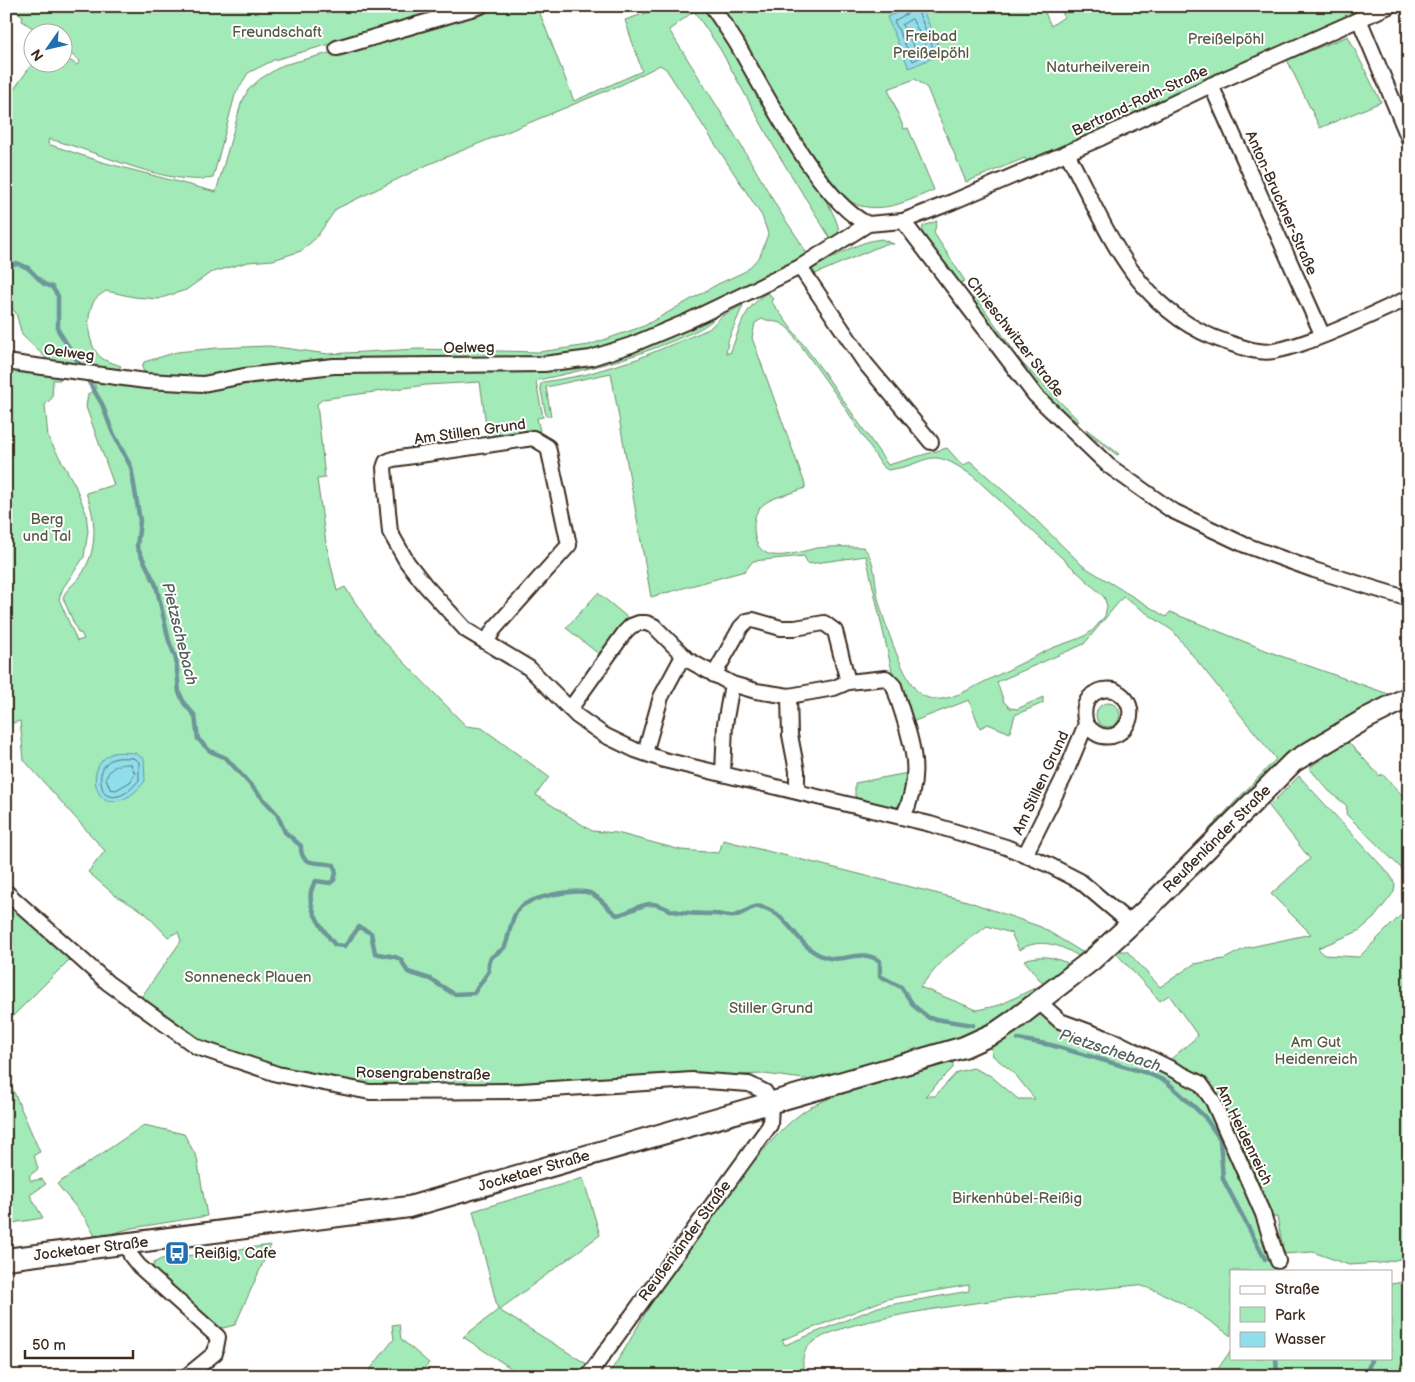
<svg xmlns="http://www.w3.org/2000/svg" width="1415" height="1382" font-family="'Balsamiq Sans',sans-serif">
	<rect width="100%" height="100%" fill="#fff"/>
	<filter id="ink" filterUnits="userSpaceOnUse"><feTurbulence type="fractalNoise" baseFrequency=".02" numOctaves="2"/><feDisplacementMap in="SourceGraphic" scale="10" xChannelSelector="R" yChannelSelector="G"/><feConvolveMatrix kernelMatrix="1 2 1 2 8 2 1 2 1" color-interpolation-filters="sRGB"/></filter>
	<g filter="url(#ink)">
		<!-- green -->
		<g fill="#a2eab7" stroke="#6e8a6a" fill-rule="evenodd">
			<path d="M8,6h455l-189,54 -26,13 -13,22 -22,83c-47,9 -117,-28 -164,-39l-1,5 54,18 114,30 25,-88 7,-14 12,-11 23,-14 146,-38 70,-21h38l37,95 68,-30 -17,-51 42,-14h40c24,43 47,86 73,127 14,23 61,79 59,102l-6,4 -4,-3 -51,-82 -58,-105 -26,-38 -25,19c37,58 74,117 108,177 9,15 21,30 29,45l-1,5 -118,61 -104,38 -382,22 -54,-2 -5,-8 2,-6 33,-10 40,-4 52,-2 59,8 90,-5 121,3 50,-7 55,-19 74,-42 28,-13 14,-15 8,-22 -6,-18 -96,-147 -6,-4 -37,19 -196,81 -91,44 -20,29 -15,13 -28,9 -25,2 -38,11 -24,17 -28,9 -24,-2 -28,-6c-4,3 -10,6 -12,10 -9,15 -7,47 9,58 5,3 13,5 18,7l-5,7 -31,-8 -37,-5 -26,-25 -6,-22 -10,-11v-202l27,-37 29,-1 1,-6 14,9 3,-4 -17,-13 -1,-16h-23l-17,-11 1,-5z"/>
			<path d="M722,6h320l9,20 13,-9 -4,-11h308l-340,158 -3,-6 -59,24 -39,-94 -12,-9 -27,10 16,40 4,-1 26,62c-24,10 -46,22 -73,16 -46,-11 -116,-156 -139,-200z"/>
			<path d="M1348,36l33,66 -61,26 -33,-68z"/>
			<path d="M937,221l-3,12 31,48 -8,3 -35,-50 1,-8z"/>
			<path d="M881,239l13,5h-9l-72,31 -4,-4c24,-13 46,-29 72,-32z"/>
			<path d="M768,292l5,7 -2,2 54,73 63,91 59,-17 16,18 7,-5 63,56 50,49 83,51 4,-5 108,43 116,41 -185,133 67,-70 -103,-128 -50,-34 -39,47 -87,38 7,20 6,6 7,1 26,-12v6l-28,12 -5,18 -22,-9 -8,4 -11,-28 -57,22 -13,-41 -7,-10 -26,-115 -58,8 -4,-8 -51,5 -8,10 -94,26 -40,-224 -65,14 5,29h-5l-6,-31 4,-3 40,-7 53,-16 72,-30 13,-13 21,-11 -15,36 -2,12h4c11,-26 12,-44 38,-61zM762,319l19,4 8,6 55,77 38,60 6,4c45,-6 38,-27 85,6l114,105 17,16 3,9 -2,10 -12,14 -10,7 -31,11 -90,45c-14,5 -26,10 -40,2 -17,-9 -38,-74 -43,-93 -5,-18 -2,-42 -16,-55 -15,0 -31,-1 -46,1 -24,5 -61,21 -63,-19 -2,-32 28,-31 51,-41v-4l-53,-146 3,-15z"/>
			<path d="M975,296l39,55h-4l-37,-51z"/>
			<path d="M718,315c-12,13 -27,18 -43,25 -45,19 -90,30 -137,40l-2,2 7,35 -6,1 3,13 -52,8 -8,-57 -54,3 -103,14 -6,5 8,74 -8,1 9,64 11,48 8,-4 30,45 91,94 16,2 67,49 -13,18 56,36 25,2 64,17 38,3 4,-13 244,61 74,26 41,25 16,-13 -18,18c-19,-12 -40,-20 -61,-7l-8,-17 -24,-7 -42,32 -25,29 57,23 23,-5 43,-21 -19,-24c18,-6 29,-3 46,4l-37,32 8,17 17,11 107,40 33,-28 -29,-41 -9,6 -46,-50h13l33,36 34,-23 30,-5 22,-11 65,-14 -40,-40 39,-35 -41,-53 30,-30 91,99 5,9 -1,8 -20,26 -15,13 -41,17 6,7 35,2 50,-50v350l-28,6 -32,2 -36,-13 -29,2 -7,-37h-9l5,41 7,13h-49v65c-29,-20 -58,-42 -93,-51 -80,8 -159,15 -238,30 -28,6 -62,11 -87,27 -12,9 -12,22 -7,34h-199c27,-37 45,-80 71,-118 22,-32 48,-63 73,-93 21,-25 45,-55 77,-66v-3l125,-34v6l-28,28h10l22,-24 16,-4 18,8 27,23h17l-22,-27 -20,-16 -5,-17 -11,-10 -11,7 -42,14 -112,30 -48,-6 -302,11 -99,1 -83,-15 -82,-32 -58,-40 41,-58 -3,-9 -10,5 -24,-25 -28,-16 -28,-24 17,-21 -81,-91 -4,-39 -14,4v-357l54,7v5h-7l-1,18 -7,7 3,32 27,48 11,28 2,18 -4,26 -21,31 -4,11 18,42 7,-2 -3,-6h-3l-15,-35c2,-8 11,-14 17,-21 18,-26 17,-56 6,-84l28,-8 -28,-78 2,-13 8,-6 -4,-9 103,12 146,-18 222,-4c55,-9 104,-31 155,-54zM969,1285v6l-91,16 -93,38 -3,-5 105,-41z"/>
			<path d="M1018,357l5,7 56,57 -2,1c-23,-17 -42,-39 -60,-60z"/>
			<path d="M1086,429l33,25 -2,1 -30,-23z"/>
			<path d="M598,593l29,24v4l-18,20 -9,14 -34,-27z"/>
			<circle cx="1108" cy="715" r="12"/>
			<path d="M1347,741l33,35 2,-2 27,28v74l-63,-62 1,-8 -18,-15 -20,-23z"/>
			<path d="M908,773c0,13 -1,24 -11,34l-36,-6 -6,-5v-13z"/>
			<path d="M6,898l64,61 -64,64z"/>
			<path d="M6,1074l34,78 -6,3 4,14 -9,7 2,5 11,-2 4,5 -16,11 13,23 -37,6z"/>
			<path d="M144,1125l40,9 13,24 10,58 -75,12 -36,10 -11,-20 -28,-34z"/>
			<path d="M583,1178l17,57 -101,75 91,56 -7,10h-60l-60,-39 35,-27 -25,-99z"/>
			<path d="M271,1245l-36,80 -12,3 -7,-2 -60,-50 -3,-8 1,-5 7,-4z"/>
			<path d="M1409,1281v95h-196l18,-26v8h160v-74z"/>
			<path d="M399,1324l2,15 28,24 -11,13h-53l29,-37 -2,-14z"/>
		</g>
		<!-- water -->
		<g fill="#8fdeeb" stroke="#6d9699">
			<path d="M912,6h9l21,48 -33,14 -22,-51z"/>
			<path d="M135,753l9,6 1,22c-11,14 -22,22 -39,20 -16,-12 -14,-38 5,-47 6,-3 17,-1 24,-1z"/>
		</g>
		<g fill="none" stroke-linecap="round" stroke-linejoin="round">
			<!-- shore -->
			<g stroke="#5d7270" stroke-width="1">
				<path d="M913,8l4,1 17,41 -21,11 -19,-40 16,-9z"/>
				<path d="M912,19l14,27 -9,6 -15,-27z"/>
				<path d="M133,758l6,4v18c-8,10 -21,22 -34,14 -7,-12 -6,-29 8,-35 5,-2 14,-1 20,-1z"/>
				<path d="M131,764l4,10 -5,8 -14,8 -6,-1 -4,-11c6,-13 12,-14 25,-14z"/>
			</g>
			<!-- stream -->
			<g stroke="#6d9699" stroke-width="4.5">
				<path d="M6,267l11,-4 11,5 16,16 8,3 6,9v34l25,40"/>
				<path d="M86,377l16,27 10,27 19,36 9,54 -3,26 19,38 13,56 7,18 3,33 5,11 11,13 3,23 12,12 16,7 51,56 8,18 16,14c-1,22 18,15 33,19l2,8 -2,7 -4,3 -14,-2c-16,20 7,49 19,64l10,1 14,-19 12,6 4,20c7,3 23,2 27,8 2,4 3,7 6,11l22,7 24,15 20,-1 15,-22c-3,-20 13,-15 17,-27 3,-10 5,-24 11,-33 9,-14 58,-23 73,-18 11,4 17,16 27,22 12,-2 22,-11 35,-11 7,0 12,4 18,6 15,5 30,3 45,4 6,0 12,3 19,2 17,-4 18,-16 38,-5 20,11 28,37 50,45 22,9 36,-9 58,5v15l21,11 13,19 15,12 44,7"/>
				<path d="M1018,1039l33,6 96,28 20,9 37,34 16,23 3,40 42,80"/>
				<path d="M1276,1358l1,18"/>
				<path d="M1366,1376l5,-16 -1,-2"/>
			</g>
			<defs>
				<g id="street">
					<path d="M712,6c8,13 17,25 25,38 27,46 84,160 131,180"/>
					<path d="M1359,19l50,120"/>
					<path d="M337,48l144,-42"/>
					<path d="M1211,85l111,249"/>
					<path d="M1067,153c41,77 68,159 159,189 16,5 32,12 48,9 41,-8 96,-36 135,-53"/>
					<path d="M903,221l132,174 74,71 62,44 74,35 69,25 95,29"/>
					<path d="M800,267l65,96 66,79"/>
					<path d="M6,362l140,19 57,3 41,-8 90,-10 210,-2 47,-6 40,-13 55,-23 67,-32 47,-23 68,-43 35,-3 49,-19 149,-64 110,-53 178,-79"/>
					<path d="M487,641l7,-12 75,-84 -21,-98 -15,-9 -140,21 -7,3 -2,6 6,64 17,30 18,23 41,45 63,38 48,48 27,19 31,15 29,10 266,64 76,23 43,18 31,16 51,43"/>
					<path d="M714,675l27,-48 6,-6 6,-1 28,8h14l29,-5 11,8 13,51"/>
					<path d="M789,696l1,39 7,36v20"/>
					<path d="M570,709l55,-77 6,-6 8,-3h7l8,3 34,34 44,24 24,7 33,5 45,-8 14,-6 38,-4 8,8c14,48 33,83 9,131"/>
					<path d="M645,753l16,-56 22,-41"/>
					<path d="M723,774l2,-50 7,-40"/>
					<path d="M1025,855l39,-78 22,-53c27,36 67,-15 28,-34 -23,-3 -34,13 -28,34"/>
					<path d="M6,892l102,91 89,64 80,27 93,18 151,-1 171,-11 57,4 16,8 6,11 -1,22 -182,251"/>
					<path d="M1038,1001l22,20 57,21 83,41 13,18 50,113 15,47"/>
					<path d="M128,1245l3,11 8,10 79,71 -3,16 -28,23"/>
				</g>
				<path id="secondary" d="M6,1259l403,-52 555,-160 33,-15 16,-11 79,-61 54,-50 147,-148 74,-44 42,-21"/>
			</defs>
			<!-- street casing -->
			<use href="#street" stroke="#3b2a1e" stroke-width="18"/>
			<!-- secondary casing -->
			<use href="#secondary" stroke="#3b2a1e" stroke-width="24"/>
			<!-- street -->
			<use href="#street" stroke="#fff" stroke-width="14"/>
			<!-- secondary -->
			<use href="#secondary" stroke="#fff" stroke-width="20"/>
		</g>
	</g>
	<!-- icons -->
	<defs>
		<symbol id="bus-square" viewBox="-11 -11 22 22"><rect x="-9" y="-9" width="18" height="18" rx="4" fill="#1f6fb2" stroke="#fff"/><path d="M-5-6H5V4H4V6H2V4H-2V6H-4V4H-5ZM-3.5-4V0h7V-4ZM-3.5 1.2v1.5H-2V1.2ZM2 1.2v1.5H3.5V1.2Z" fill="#fff"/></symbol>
	</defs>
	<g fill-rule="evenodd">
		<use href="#bus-square" x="163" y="1239" width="28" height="28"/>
	</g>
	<g text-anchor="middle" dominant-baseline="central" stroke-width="4" stroke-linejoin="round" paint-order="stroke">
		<!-- park labels -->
		<g font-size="15" fill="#555a44" stroke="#fff">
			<text x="277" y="32">Freundschaft</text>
			<text x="931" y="36">Freibad<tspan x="931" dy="17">Preißelpöhl</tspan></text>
			<text x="1226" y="39">Preißelpöhl</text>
			<text x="1098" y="67">Naturheilverein</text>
			<text x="47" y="519">Berg<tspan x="47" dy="17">und Tal</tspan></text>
			<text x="248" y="977">Sonneneck Plauen</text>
			<text x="771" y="1008">Stiller Grund</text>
			<text x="1316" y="1042">Am Gut<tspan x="1316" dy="17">Heidenreich</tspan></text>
			<text x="1017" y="1198">Birkenhübel-Reißig</text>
		</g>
		<!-- street labels -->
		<g font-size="15" fill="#3b2a1e" stroke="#fff">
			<text transform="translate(1140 101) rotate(-25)">Bertrand-Roth-Straße</text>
			<text transform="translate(1281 203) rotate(66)">Anton-Bruckner-Straße</text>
			<text transform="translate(1015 337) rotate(52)">Chrieschwitzer Straße</text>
			<text transform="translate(469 348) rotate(-1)">Oelweg</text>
			<text transform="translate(69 353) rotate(7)">Oelweg</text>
			<text transform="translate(470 432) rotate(-8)">Am Stillen Grund</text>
			<text transform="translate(1041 783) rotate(-65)">Am Stillen Grund</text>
			<text transform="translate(1217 839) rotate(-45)">Reußenländer Straße</text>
			<text transform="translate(423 1074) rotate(1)">Rosengrabenstraße</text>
			<text transform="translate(1244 1135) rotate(64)">Am Heidenreich</text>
			<text transform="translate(534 1171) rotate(-16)">Jocketaer Straße</text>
			<text transform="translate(685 1241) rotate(-54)">Reußenländer Straße</text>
			<text transform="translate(91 1249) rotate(-7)">Jocketaer Straße</text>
		</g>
		<!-- poi labels -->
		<g font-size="15" fill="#3b2a1e" stroke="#fff" text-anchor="start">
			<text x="194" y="1253">Reißig, Cafe</text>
		</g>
		<!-- water labels -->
		<g font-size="16" font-style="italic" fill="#54605c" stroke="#fff">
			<text transform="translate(179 634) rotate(76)">Pietzschebach</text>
			<text transform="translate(1110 1051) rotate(18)">Pietzschebach</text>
		</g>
	</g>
	<!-- margin -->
	<rect width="1415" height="1382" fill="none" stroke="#fff" stroke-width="25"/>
	<rect x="12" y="12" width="1390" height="1357" fill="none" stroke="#3b2a1e" stroke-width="2" filter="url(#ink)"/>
	<!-- legend -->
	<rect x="1230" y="1270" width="162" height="90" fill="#ffffff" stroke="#b1aaa5"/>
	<rect x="1240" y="1286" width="25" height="8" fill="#ffffff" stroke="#b1aaa5"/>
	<text x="1275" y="1294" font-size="15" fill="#3b2a1e">Straße</text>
	<rect x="1240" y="1307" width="25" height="15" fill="#a2eab7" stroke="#b1aaa5"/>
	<text x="1275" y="1320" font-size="15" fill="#3b2a1e">Park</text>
	<rect x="1240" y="1332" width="25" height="15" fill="#8fdeeb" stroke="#b1aaa5"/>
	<text x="1275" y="1344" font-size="15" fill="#3b2a1e">Wasser</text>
	<!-- north arrow -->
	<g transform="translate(48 48) rotate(236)"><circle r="24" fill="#ffffff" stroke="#b1aaa5"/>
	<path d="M0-4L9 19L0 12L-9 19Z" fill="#1f6fb2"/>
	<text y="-8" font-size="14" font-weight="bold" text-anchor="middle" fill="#3b2a1e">N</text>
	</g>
	<!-- scale -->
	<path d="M25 1350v8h108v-8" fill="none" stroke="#3b2a1e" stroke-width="2.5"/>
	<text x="32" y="1350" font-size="15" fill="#3b2a1e" stroke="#ffffff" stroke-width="4" paint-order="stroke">50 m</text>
</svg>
